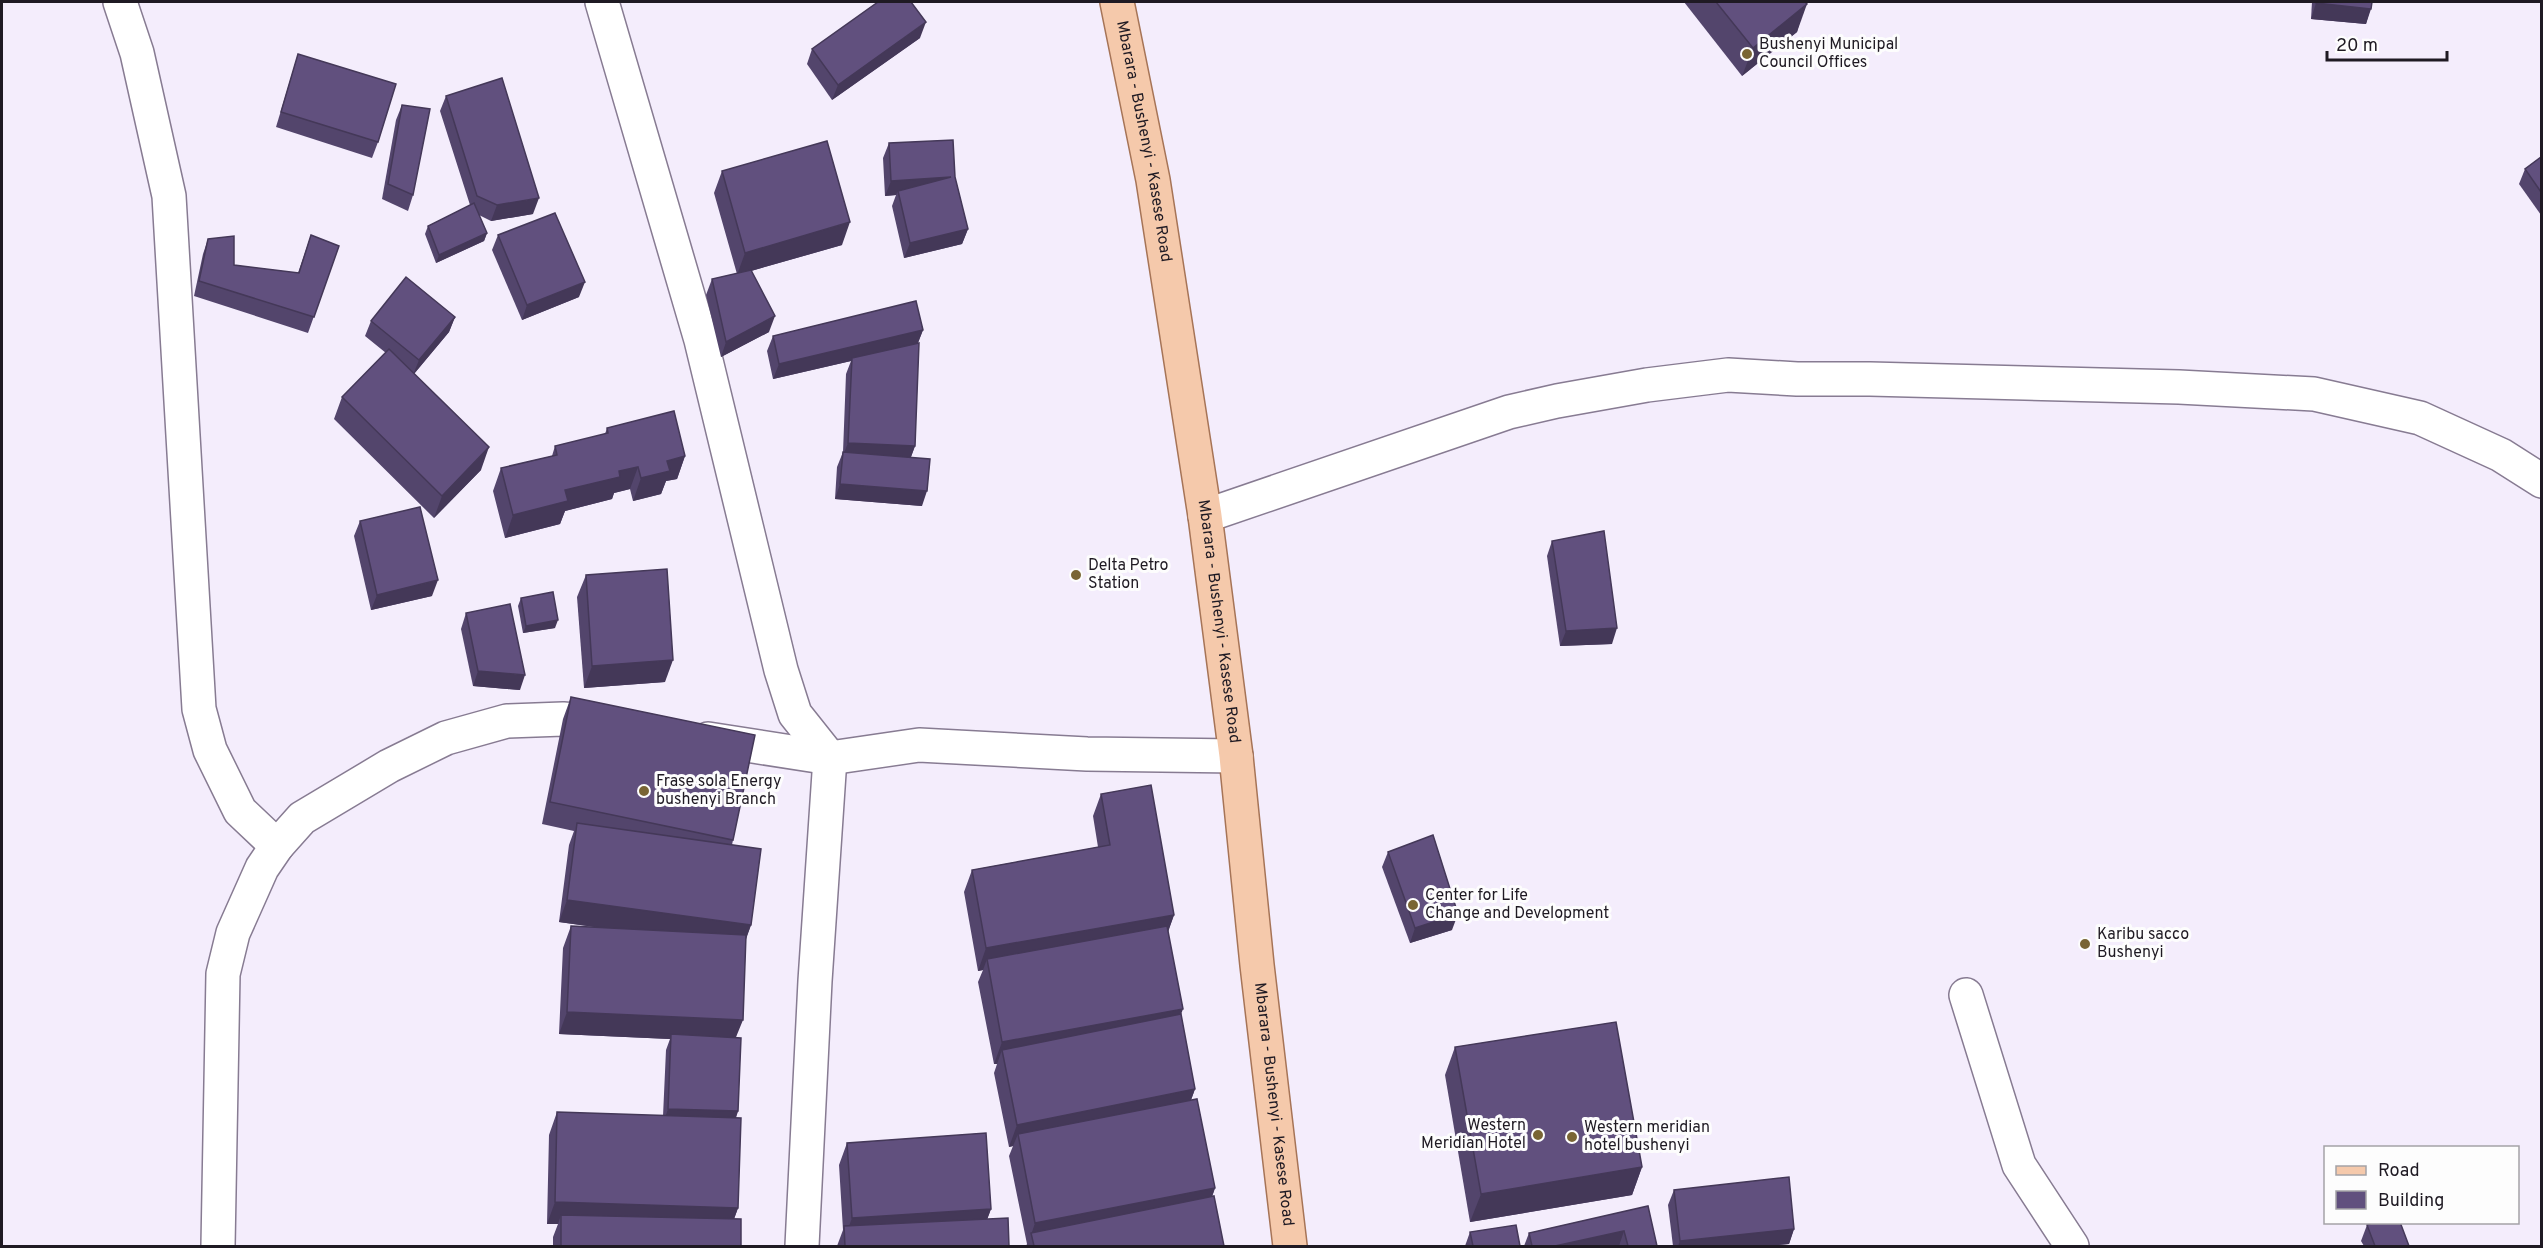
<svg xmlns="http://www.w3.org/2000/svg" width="2543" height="1248" font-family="Overpass,sans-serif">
	<rect width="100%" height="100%" fill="#f4edfc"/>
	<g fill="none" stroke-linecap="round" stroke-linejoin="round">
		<defs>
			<g id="minor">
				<path d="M120,2l17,51 32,143 30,513 11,41 30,61 37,35"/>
				<path d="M602,2l99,338 80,330 14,44 35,44 -15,223 -13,265"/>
				<path d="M1205,516l304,-104 48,-11 90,-16 81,-10 69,4h73l309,8 135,7 106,24 81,37 41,26"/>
				<path d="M708,739l122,19 89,-13 168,9 149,2"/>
				<path d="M1966,995l53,170 53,81"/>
				<path d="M218,1246l5,-272 10,-41 29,-65 15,-22 25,-28 87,-52 57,-28 61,-17 56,-2 44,4"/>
			</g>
			<g id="major">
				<path id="s1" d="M1117,2l36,178 52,336 31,240 21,209 33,281"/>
			</g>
		</defs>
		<!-- minor casing -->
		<use href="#minor" stroke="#877b92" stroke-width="36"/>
		<!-- major casing -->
		<use href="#major" stroke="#a67457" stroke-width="36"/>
		<!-- minor -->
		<use href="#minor" stroke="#fff" stroke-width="33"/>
		<!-- major -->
		<use href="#major" stroke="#f5c9ab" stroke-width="33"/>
	</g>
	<!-- wall -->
	<g fill="#53456c">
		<path d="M1684,2h121l-8,30 -55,44z"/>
		<path d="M2312,2h60l-6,22 -55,-5z"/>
		<path d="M920,38l-88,62 -25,-36 5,-15z"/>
		<path d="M298,54l80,88 -6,16 -96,-31z"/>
		<path d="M446,96l87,118 -42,7 -12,-6 8,18 -3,8 -48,22 -11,-29 3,-8 42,-21 -30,-94z"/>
		<path d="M402,105l11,90 -5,16 -26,-12 14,-79z"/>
		<path d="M889,143l66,34 13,52 -6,15 -58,14 -12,-52 4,-11 -11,1 -2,-38z"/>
		<path d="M2541,157v58l-22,-31 6,-15z"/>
		<path d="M722,171l120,74 -91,26 18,61 -48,25 -15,-62 6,-16 25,-5 -23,-81z"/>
		<path d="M311,235l28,11 -31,87 -114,-37 9,-42 5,-15 26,26 64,8z"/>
		<path d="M498,235l81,62 -57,23 -30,-70z"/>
		<path d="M455,317l-6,15 -35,42 67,96 -47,48 -100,-99 8,-22 44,-44 -21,-17 6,-15z"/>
		<path d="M923,330l-5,13 -3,103 -4,11 11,49 -87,-7 2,-32 6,-15 3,-78 5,-13 -78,18 -6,-28 6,-15z"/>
		<path d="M607,428l78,28 -8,23 -11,2 -5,13 -28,7 -3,-12 -16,4 -2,6 -47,12 -5,13 -55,14 -12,-47 8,-23 51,-12 3,-10 50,-12z"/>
		<path d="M360,521l72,75 -61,14 -17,-74z"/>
		<path d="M1552,541l60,103 -52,2 -13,-90z"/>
		<path d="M586,575l79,107 -81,6 -7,-91z"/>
		<path d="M521,598l34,30 -32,5 -5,-27z"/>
		<path d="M466,613l54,77 -47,-4 -12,-57z"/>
		<path d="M571,697l162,143 -1,5 19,80 -5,13 -10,99 2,74 -2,7 2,90 -4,11 7,27h-188v-9l5,-13h-11l2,-89 8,-23 106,4 3,-66 4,-11 -111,-5 4,-86 8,-22 24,1 -36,-5 10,-77 5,-14 -32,-7 21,-105z"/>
		<path d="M1101,794l73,121 -6,16 13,84 14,74 -4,11 24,88 -3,9 12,49h-198l1,-2 -18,-88 4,-10 -4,1 -15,-74 3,-9h-3l-16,-82 5,-12 -5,1 -14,-79 8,-22 126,-23 -5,-31z"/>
		<path d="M1388,852l64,78 -42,13 -28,-76z"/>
		<path d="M1455,1047l187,120 -10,28 -162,27 -25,-147z"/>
		<path d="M847,1143l144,66 -4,10 22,27h-172l6,-16 -4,-65z"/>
		<path d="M1674,1190l120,39 -5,15 -20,2h-96l-5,-41z"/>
		<path d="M1648,1206l9,40h-133l5,-13z"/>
		<path d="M2367,1225l42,21h-45l-3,-5z"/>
		<path d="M1470,1232l50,14h-55z"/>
	</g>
	<!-- shaded-wall -->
	<g fill="#443858">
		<path d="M2316,3l55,6 -5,15 -55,-5z"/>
		<path d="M1807,4l-10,28 -55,44 11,-28z"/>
		<path d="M926,22l-6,16 -88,62 6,-15z"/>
		<path d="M951,177l-53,14 -2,4 -11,1 6,-15z"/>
		<path d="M539,198l-6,16 -42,7 6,-16z"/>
		<path d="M850,222l-8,23 -105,30 8,-22z"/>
		<path d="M968,229l-6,15 -58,14 6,-15z"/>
		<path d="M487,233l-3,8 -48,22 3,-8z"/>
		<path d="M585,282l-6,15 -57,23 5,-15z"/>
		<path d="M775,316l-6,16 -48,25 5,-15z"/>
		<path d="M455,317l-6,15 -36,43 6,-15z"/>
		<path d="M923,330l-6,15 -65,13 -1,3 -78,18 6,-15z"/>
		<path d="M848,443l67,3 -6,16 -67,-4z"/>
		<path d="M489,447l-8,23 -47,48 8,-22z"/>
		<path d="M685,456l-8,23 -11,2 -5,13 -28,7 8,-23 26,-17z"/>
		<path d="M638,467l-8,22 -16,4 -2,6 -47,12 -5,13 -55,14 8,-23 52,-25 54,-19z"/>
		<path d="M840,484l87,7 -5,15 -87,-7z"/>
		<path d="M438,580l-6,16 -61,14 6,-15z"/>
		<path d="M558,620l-3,8 -32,5 3,-7z"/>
		<path d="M1617,628l-5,16 -52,2 6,-15z"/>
		<path d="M673,660l-8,22 -81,6 8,-22z"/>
		<path d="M478,671l47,4 -5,15 -47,-4z"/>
		<path d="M567,900l184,25 -8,23 -184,-26z"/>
		<path d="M1458,914l-6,16 -42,13 5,-15z"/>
		<path d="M1174,915l-8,23 -179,21 -4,11 -5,1 8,-23z"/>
		<path d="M1183,1009l-8,22 -173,19 -5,14h-3l8,-22z"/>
		<path d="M567,1012l176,8 -9,22 -63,-8 -1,5 -111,-5z"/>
		<path d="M1195,1089l-8,22 -169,23 -5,12 -4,1 8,-22z"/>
		<path d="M668,1109l70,2 -6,16 -69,-3z"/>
		<path d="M1642,1167l-10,28 -162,27 11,-28z"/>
		<path d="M1215,1188l-8,22 -176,25 4,-12z"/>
		<path d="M555,1202l183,6 -8,22 -169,-15 -3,9h-11z"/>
		<path d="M991,1209l-8,22 -138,6 7,-19z"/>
		<path d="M1794,1229l-5,15 -20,2h-91l2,-5z"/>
		<path d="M1624,1231l-5,15h-64z"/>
	</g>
	<!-- building -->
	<g fill="#61507e" stroke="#443858" stroke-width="1.5">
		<path d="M878,2h33l15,20 -88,63 -26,-36z"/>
		<path d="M1716,2h89l2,2 -54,44z"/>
		<path d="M2316,2h56l-1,7 -55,-6z"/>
		<path d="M298,54l98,30 -18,58 -97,-30z"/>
		<path d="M502,78l37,120 -42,7 -20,-9 -31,-100z"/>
		<path d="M402,105l28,4 -17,86 -25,-11z"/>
		<path d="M953,140l2,37 13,52 -58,14 -12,-52 53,-14 -60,4 -2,-38z"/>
		<path d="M827,141l23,81 -105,31 -23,-82z"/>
		<path d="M2541,157v35l-16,-23z"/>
		<path d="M474,203l13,30 -48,22 -11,-29z"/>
		<path d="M555,213l30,69 -58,23 -29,-70z"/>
		<path d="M311,235l28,11 -25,71 -115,-36 9,-42 26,-3v29l65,8z"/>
		<path d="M751,270l24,46 -49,26 -14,-63z"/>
		<path d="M406,277l49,40 -36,43 -48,-39z"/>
		<path d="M916,301l7,29 -144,34 -6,-28z"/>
		<path d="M919,343l-4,103 -67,-3 4,-85z"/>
		<path d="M389,349l100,98 -47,49 -100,-99z"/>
		<path d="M674,411l11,45 -18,5 3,10 -29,7 -3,-11 -19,4 1,6 -55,13 3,11 -55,14 -12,-47 56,-13 -2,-9 53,-13 -1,-5z"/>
		<path d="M843,452l87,7 -3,32 -87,-7z"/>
		<path d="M420,507l18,73 -61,15 -17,-74z"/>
		<path d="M1604,531l13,97 -51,3 -14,-90z"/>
		<path d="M667,569l6,91 -81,6 -6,-91z"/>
		<path d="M553,592l5,28 -32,6 -5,-28z"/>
		<path d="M510,604l15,71 -47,-4 -12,-58z"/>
		<path d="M571,697l184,38 -22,105 -183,-38z"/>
		<path d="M1151,785l23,130 -188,33 -14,-78 138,-25 -9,-51z"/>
		<path d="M577,823l184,26 -10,76 -184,-25z"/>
		<path d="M1433,835l25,79 -43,14 -27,-76z"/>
		<path d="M571,926l175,9 -3,85 -176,-8z"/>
		<path d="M1167,926l16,83 -181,33 -15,-83z"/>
		<path d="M1181,1014l14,75 -178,36 -15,-75z"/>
		<path d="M1616,1022l26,145 -161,27 -26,-147z"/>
		<path d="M671,1034l70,4 -3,73 -70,-2z"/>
		<path d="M1197,1099l18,89 -180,35 -17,-89z"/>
		<path d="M557,1112l184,6 -3,90 -183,-6z"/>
		<path d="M986,1133l5,76 -139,9 -5,-75z"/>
		<path d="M1789,1177l5,52 -114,12 -6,-51z"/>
		<path d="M1214,1196l10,50h-190l-3,-13z"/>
		<path d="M1648,1206l9,40h-29l-4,-15 -69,15h-23l-3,-13z"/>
		<path d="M561,1215l180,4v27h-180z"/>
		<path d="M1008,1218l1,28h-164l-1,-20z"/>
		<path d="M2374,1222h26l9,24h-34l-8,-21z"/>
		<path d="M1516,1225l4,21h-47l-3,-14z"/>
	</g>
	<!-- markers -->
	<g fill="#796534" stroke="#fdfdfd" stroke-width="2">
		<circle cx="1747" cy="54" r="6"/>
		<circle cx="1076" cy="575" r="6"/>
		<circle cx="644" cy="791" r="6"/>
		<circle cx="1413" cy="905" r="6"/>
		<circle cx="2085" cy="944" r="6"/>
		<circle cx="1538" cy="1135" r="6"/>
		<circle cx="1572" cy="1137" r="6"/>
	</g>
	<g text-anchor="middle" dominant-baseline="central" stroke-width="6" stroke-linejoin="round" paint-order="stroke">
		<!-- poi labels -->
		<g font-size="16" fill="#1f1a23" stroke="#fdfdfd" text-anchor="start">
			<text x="1759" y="45">Bushenyi Municipal<tspan x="1759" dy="18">Council Offices</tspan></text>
			<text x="1088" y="566">Delta Petro<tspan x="1088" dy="18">Station</tspan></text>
			<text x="656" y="782">Frase sola Energy<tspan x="656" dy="18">bushenyi Branch</tspan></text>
			<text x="1425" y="896">Center for Life<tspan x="1425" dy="18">Change and Development</tspan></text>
			<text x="2097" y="935">Karibu sacco<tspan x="2097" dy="18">Bushenyi</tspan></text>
			<text x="1526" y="1126" text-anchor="end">Western<tspan x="1526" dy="18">Meridian Hotel</tspan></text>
			<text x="1584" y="1128">Western meridian<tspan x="1584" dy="18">hotel bushenyi</tspan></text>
		</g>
		<!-- street labels -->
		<g font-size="16" fill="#1f1a23" stroke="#fdfdfd">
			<text stroke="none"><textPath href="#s1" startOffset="142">Mbarara - Bushenyi - Kasese Road</textPath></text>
			<text stroke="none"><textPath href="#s1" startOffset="628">Mbarara - Bushenyi - Kasese Road</textPath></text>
			<text stroke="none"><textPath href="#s1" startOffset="1114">Mbarara - Bushenyi - Kasese Road</textPath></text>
		</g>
	</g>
	<!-- border -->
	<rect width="2543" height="1248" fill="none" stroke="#1f1a23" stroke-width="6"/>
	<!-- legend -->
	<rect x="2324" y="1146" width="195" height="78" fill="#fdfdfd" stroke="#a4a2a6" stroke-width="1.5"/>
	<rect x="2336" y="1166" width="30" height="9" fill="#f5c9ab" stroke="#a4a2a6" stroke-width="1.5"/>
	<text x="2378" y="1176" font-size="18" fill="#1f1a23">Road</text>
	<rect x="2336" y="1191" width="30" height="18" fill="#61507e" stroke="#a4a2a6" stroke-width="1.5"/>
	<text x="2378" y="1206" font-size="18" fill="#1f1a23">Building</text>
	<!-- scale -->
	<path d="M2327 51v9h120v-9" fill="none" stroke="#1f1a23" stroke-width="3"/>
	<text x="2336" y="51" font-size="18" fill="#1f1a23" stroke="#fdfdfd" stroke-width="4.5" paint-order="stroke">20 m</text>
</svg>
